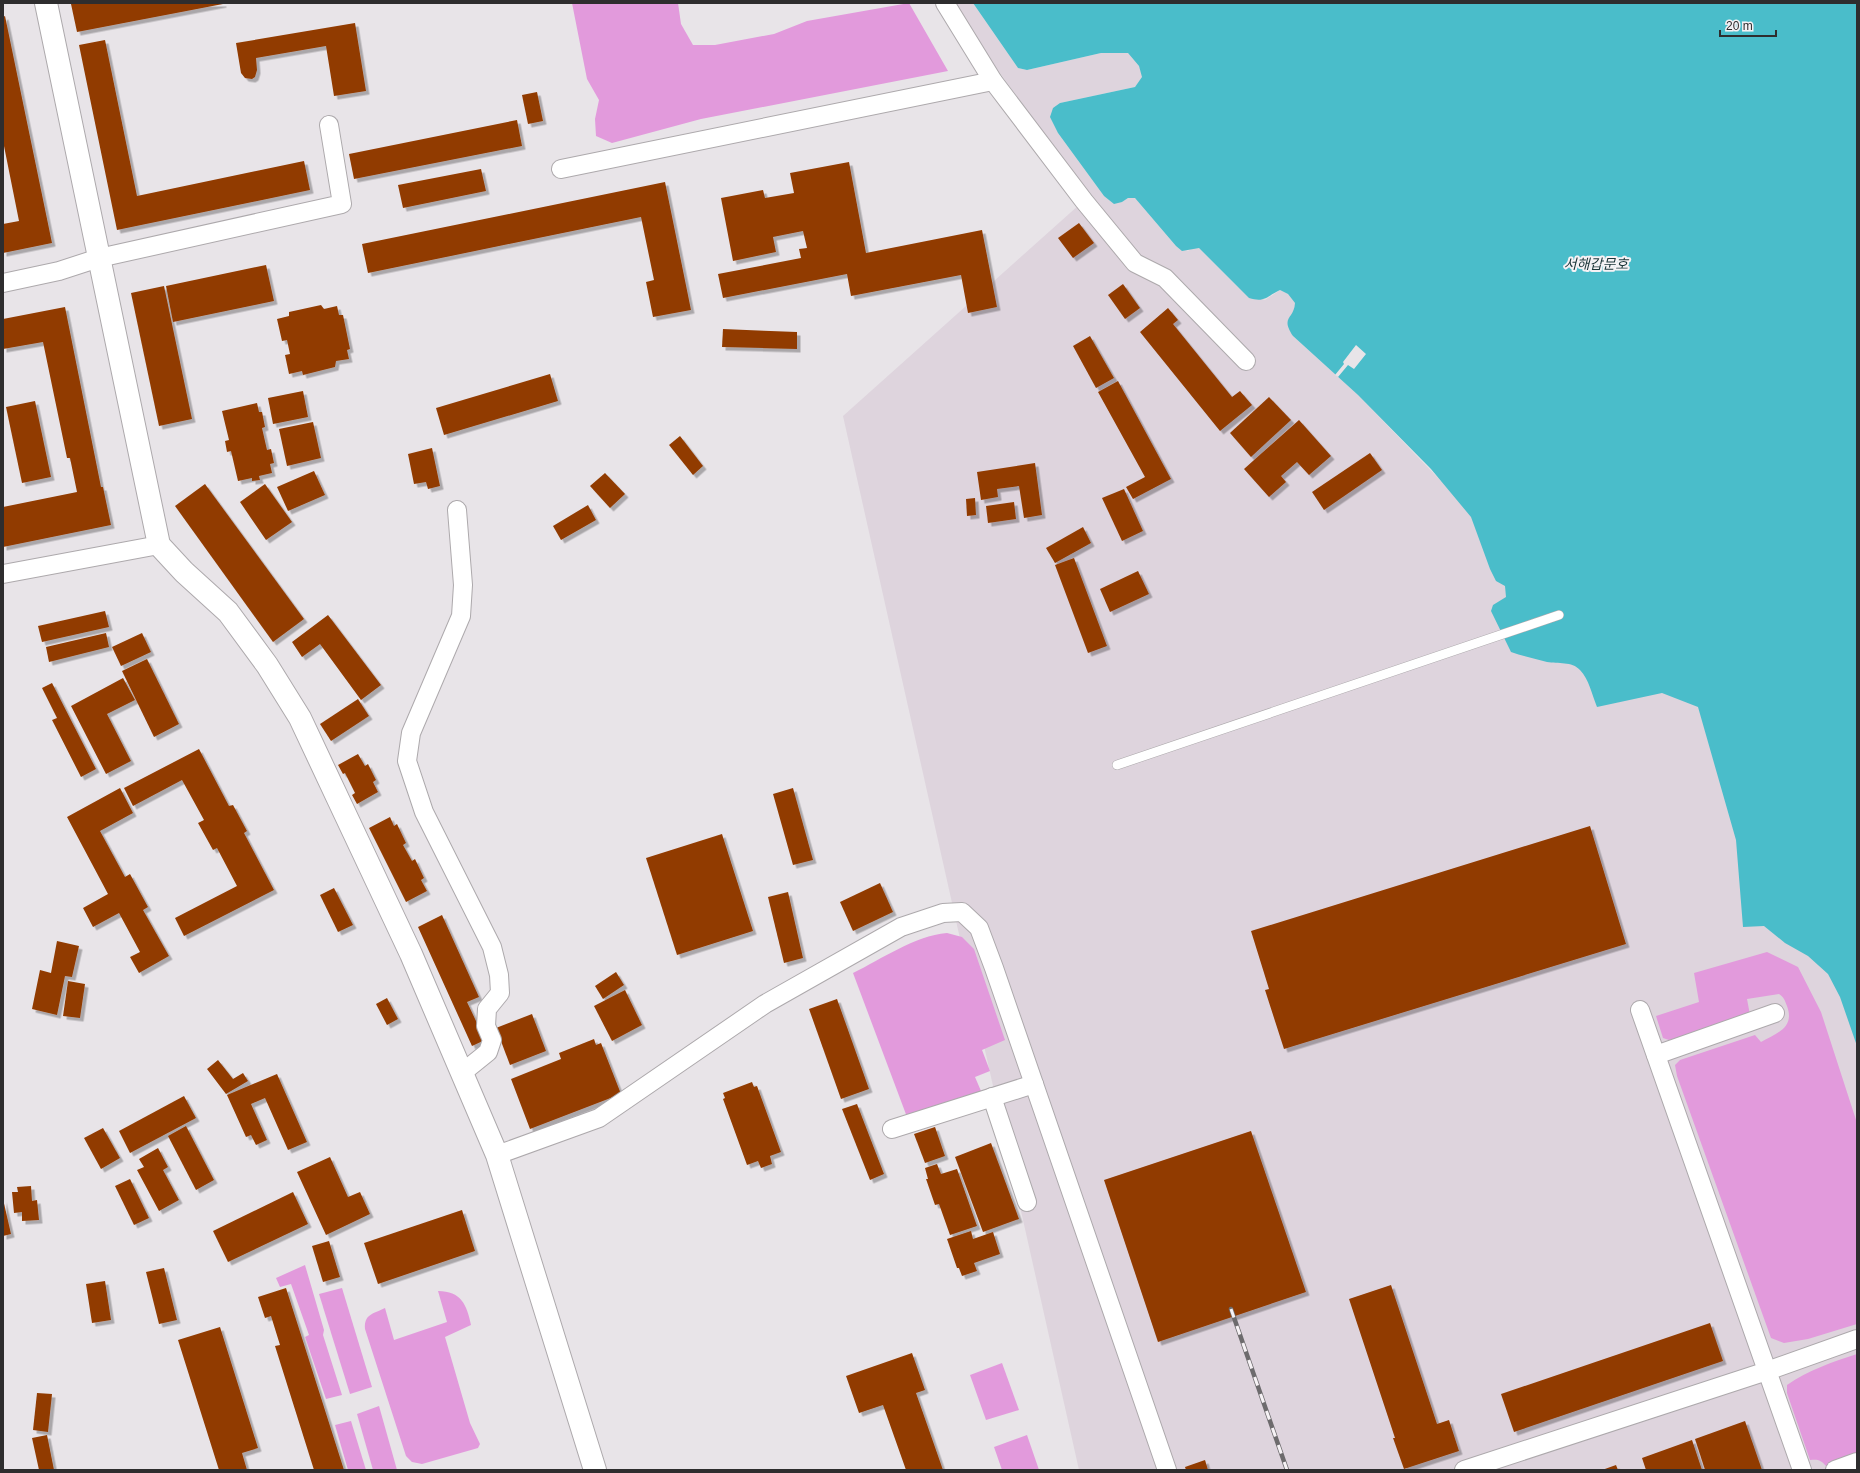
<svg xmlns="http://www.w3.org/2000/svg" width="1860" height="1473" font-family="Helvetica,'Noto Sans KR',sans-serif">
	<defs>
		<filter id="shadow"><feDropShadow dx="3.5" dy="3.5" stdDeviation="0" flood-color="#0004"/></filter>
	</defs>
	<rect width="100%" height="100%" fill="#e8e4e8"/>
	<!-- built -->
	<path fill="#ded4dd" d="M949,3h24l45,65 9,2 74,-17h27l11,13 4,11 -8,10 -75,16 -2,30 46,63 18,6 6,-4h7l41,48 12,5 4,-3h7l39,39 27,13 15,-10 8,4 7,9 -2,33 65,59 83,86 416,-128v1117h-778l-236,-1054 246,-220z"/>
	<!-- green -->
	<g fill="#e29adc">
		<path d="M572,3h106l3,21 12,21h22l59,-11 33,-13 102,-18 39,68 -247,48 -89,24 -16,-7 -1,-17 4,-19 -12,-21z"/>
		<path d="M947,933l15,4 12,12 31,91 -23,10 8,21 -15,6 6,14 -74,26 -54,-144c29,-14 61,-37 94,-40z"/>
		<path d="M1767,952l31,15 23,45 36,111v201l-49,15 -24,4 -13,-5 -94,-262 -2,-11 5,-5 75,-25 6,7c16,-9 34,-14 26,-36 -2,-5 -3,-9 -8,-12l-32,5 3,16 -81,25 -6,-2 -7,-22 43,-14 -5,-29z"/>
		<path d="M305,1265l19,65 -1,5 19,60 -16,4 -21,-62 4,-2 -18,-51 -11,3 -4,-9z"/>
		<path d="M342,1288l30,99 -22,7 -31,-100z"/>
		<path d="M438,1291c23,0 29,14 33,34l-26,12 25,86 10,21 -2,4 -56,16 -10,-2 -6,-6 -41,-127c-1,-15 8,-15 20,-21l9,32 53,-18z"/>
		<path d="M1857,1354v102l-31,10c-5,-6 -8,-7 -16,-6l-23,-67v-8c21,-15 46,-23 70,-31z"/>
		<path d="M1002,1363l17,47 -33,10 -16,-45z"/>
		<path d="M379,1406l18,64h-24l-16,-56z"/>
		<path d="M351,1421l15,49h-18l-13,-45z"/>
		<path d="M1027,1435l12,35h-37l-8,-23z"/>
	</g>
	<!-- water -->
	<path fill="#4abdca" d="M973,3h884v1043l-17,-49 -12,-23 -20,-18 -23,-13 -21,-17 -21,1 -7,-87 -38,-133 -36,-14 -65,14c-5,-12 -8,-28 -17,-37 -8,-9 -22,-6 -33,-8 -12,-3 -24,-6 -36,-10l-20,-41 2,-6 13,-8 -1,-11 -9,-5 -6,-12 -19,-52 -40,-48 -73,-74 -65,-59c-13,-20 1,-16 2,-33l-7,-9 -8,-4c-13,6 -15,13 -31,8l-50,-50 -17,3 -6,-5 -41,-48h-7l-6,4 -8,2 -10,-8 -46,-63 -8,-16 3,-9 7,-5 75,-16 7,-10 -3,-11 -11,-13h-27l-74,17 -9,-2z"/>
	<!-- pier -->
	<path fill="#e8e4e8" d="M1356,345l10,9 -12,15 -6,-4 -10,12 -3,-2 9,-11 -1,-2z"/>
	<!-- building -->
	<g fill="#913b03" filter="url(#shadow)">
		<path d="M74,3h149v1l-146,28 -6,-28z"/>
		<path d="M5,16l47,227 -49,10v-29l16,-3 -16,-80v-124z"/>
		<path d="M355,23l11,68 -32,5 -8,-50 -70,12 1,12 -2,7 -3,2 -7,-1 -4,-5 -5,-30z"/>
		<path d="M105,40l32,156 167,-35 6,29 -193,40 -38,-185z"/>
		<path d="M537,92l6,29 -15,3 -6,-29z"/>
		<path d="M517,120l5,26 -168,33 -5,-25z"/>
		<path d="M849,162l17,91 116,-23 15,77 -29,6 -7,-38 -110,21 -4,-22 -124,24 -5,-24 83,-16 -2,-9 8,-1 -4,-17 -30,6 3,15 -43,9 -12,-63 42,-8 2,8 29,-5 -4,-20z"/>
		<path d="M481,169l5,22 -83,17 -5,-23z"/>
		<path d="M665,182l26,128 -38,7 -7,-35 8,-2 -13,-63 -273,56 -6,-29z"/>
		<path d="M1079,223l15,20 -21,15 -15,-20z"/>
		<path d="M266,265l8,36 -101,21 -7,-36z"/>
		<path d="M1123,284l17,24 -15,11 -17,-24z"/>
		<path d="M164,286l28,133 -33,7 -28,-133z"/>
		<path d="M321,305l3,4 13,-3 2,9h4l7,34 -3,1 2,9 -13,2 -1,6 -32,8 -1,-4 -13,3 -4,-19 5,-1 -3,-14 -5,1 -5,-22 12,-3v-4z"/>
		<path d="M65,307l36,180h2l8,38 -108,22v-40l74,-15 -7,-34h-3l-24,-116 -40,7v-30z"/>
		<path d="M1168,308l10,12 -5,4 59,73 8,-6 12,14 -32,26 -80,-99z"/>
		<path d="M723,329l74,3v17l-75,-2z"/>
		<path d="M1090,336l24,42 -18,10 -23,-42z"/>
		<path d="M550,374l8,27 -114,34 -8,-27z"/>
		<path d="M1118,381l53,98 -38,20 -7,-12 19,-10 -47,-85z"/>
		<path d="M303,391l5,26 -35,7 -5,-26z"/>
		<path d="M1269,397l22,23 -40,37 -21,-24z"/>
		<path d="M35,401l16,76 -29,6 -16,-76z"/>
		<path d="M257,403l2,9h3l3,15 -3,1 5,22 4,-1 3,14 -4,1 2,9 -13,3 1,4 -8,1v-3l-14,3 -7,-30 -4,1 -2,-11 4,-1 -7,-29z"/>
		<path d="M1299,420l32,36 -22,19 -12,-13 -16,14 5,6 -17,15 -25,-28z"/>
		<path d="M313,422l8,36 -34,8 -8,-37z"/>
		<path d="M680,436l23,30 -10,9 -24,-30z"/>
		<path d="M432,448l8,38 -12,3 -2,-7 -12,2 -6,-30z"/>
		<path d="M1370,453l12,17 -58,40 -12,-18z"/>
		<path d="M1035,463l7,52 -18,3 -5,-32 -22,3 1,8 -17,3 -4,-28z"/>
		<path d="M314,471l11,24 -37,16 -11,-24z"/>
		<path d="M605,473l20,21 -15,14 -20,-22z"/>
		<path d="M205,484l99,135 -31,23 -98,-136z"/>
		<path d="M265,484l27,38 -26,18 -26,-38z"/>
		<path d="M1124,489l19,42 -21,10 -20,-43z"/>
		<path d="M975,498l1,17 -9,1 -1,-17z"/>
		<path d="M1014,502l2,17 -28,4 -2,-17z"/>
		<path d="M588,505l8,15 -35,20 -8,-14z"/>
		<path d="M1083,527l8,16 -36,20 -9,-15z"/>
		<path d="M1074,558l33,88 -19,7 -33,-88z"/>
		<path d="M1138,571l11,23 -39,18 -10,-23z"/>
		<path d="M105,611l4,16 -67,15 -4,-16z"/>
		<path d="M328,615l53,70 -20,15 -41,-56 -18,13 -10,-15z"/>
		<path d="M106,633l3,14 -60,15 -3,-15z"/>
		<path d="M142,633l9,19 -30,14 -9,-19z"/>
		<path d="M147,659l32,65 -25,13 -32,-66z"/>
		<path d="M123,678l12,22 -28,14 24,47 -25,13 -35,-68z"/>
		<path d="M52,683l44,86 -15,8 -29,-57 5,-2 -15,-30z"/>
		<path d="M358,699l11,17 -38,25 -11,-17z"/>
		<path d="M199,749l30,57 4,-1 14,26 -3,2 30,57 -90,46 -9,-18 62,-32 -20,-38 -4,2 -15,-27 6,-3 -22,-40 -49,26 -9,-18z"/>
		<path d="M358,754l7,12 3,-2 8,16 -3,2 5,10 -21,12 -5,-9 3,-2 -10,-20 -2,1 -5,-9z"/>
		<path d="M120,788l13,25 -33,18 25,46 5,-3 18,33 -5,3 26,46 -30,17 -9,-16 10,-5 -21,-39 -26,14 -10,-19 25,-14 -41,-77z"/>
		<path d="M793,788l20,72 -20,5 -20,-71z"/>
		<path d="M390,817l4,9 3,-2 9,19 -3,2 9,16 3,-2 9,19 -3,2 6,11 -21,11 -37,-74z"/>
		<path d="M1590,826l36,118 -342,105 -19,-59 4,-1 -18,-58z"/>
		<path d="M722,834l31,97 -76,24 -31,-97z"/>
		<path d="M880,883l13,29 -40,19 -13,-29z"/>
		<path d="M334,888l19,37 -15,7 -18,-37z"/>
		<path d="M788,892l15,66 -19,5 -16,-66z"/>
		<path d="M442,915l37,82 -12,5 18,38 -13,6 -54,-119z"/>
		<path d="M57,941l22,5 -7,31 -7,-1 -8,39 -25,-6 8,-39 11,3z"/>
		<path d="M616,972l8,13 -21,14 -8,-13z"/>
		<path d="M68,981l17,3 -5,34 -17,-2z"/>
		<path d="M625,990l17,35 -30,16 -18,-35z"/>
		<path d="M387,998l11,21 -11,6 -11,-21z"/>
		<path d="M837,999l32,90 -28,10 -32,-90z"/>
		<path d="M532,1014l14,37 -36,14 -14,-37z"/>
		<path d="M594,1039l2,6 5,-2 20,51 -91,35 -19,-50 50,-20 -2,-6z"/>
		<path d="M218,1060l15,19 10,-6 5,8 -22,13 -19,-25z"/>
		<path d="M277,1074l30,68 -19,8 -23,-52 -14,6 16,36 -11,5 -5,-10 -5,2 -19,-42z"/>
		<path d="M752,1082l2,5 3,-1 24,66 -11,4 2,8 -11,4 -3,-7 -11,4 -24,-66 2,-1 -2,-5z"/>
		<path d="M184,1096l12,22 -66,35 -11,-22z"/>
		<path d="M857,1104l27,70 -14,6 -28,-71z"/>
		<path d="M186,1126l28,54 -18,10 -28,-54z"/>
		<path d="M935,1127l10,29 -20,7 -11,-29z"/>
		<path d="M103,1128l17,30 -19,11 -17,-31z"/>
		<path d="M1251,1131l55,161 -148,50 -54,-162z"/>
		<path d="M991,1143l28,76 -36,13 -28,-75z"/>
		<path d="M158,1148l10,19 -5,3 16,30 -20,11 -22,-41 7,-3 -5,-8z"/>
		<path d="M330,1157l18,40 12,-5 10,22 -44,21 -29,-63z"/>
		<path d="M937,1164l4,10 16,-5 20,57 -27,9 -11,-31 -4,1 -9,-26h2l-3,-11z"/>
		<path d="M130,1179l19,39 -15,7 -19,-39z"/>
		<path d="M31,1186l1,15 5,-1 2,20 -17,1v-9l-8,1 -2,-21h6l-1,-5z"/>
		<path d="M293,1192l15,32 -80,38 -15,-31z"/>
		<path d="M3,1199l8,35 -8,2z"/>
		<path d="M462,1210l13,41 -97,33 -14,-41z"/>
		<path d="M971,1231l2,8 20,-7 7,22 -26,9 3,8 -15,5 -3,-8h-2l-10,-29z"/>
		<path d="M329,1241l11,36 -17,5 -11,-36z"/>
		<path d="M164,1268l13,52 -18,4 -13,-52z"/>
		<path d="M105,1281l6,39 -19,3 -6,-39z"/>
		<path d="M1391,1285l46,139 12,-4 10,31 -55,18 -11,-31h2l-46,-139z"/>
		<path d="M286,1288l16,50 42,132h-30l-39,-124 5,-1 -9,-29 -6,2 -7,-21z"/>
		<path d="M1710,1323l13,38 -209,71 -13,-38z"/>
		<path d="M220,1327l38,121 -16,5 5,17h-28l-41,-130z"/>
		<path d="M912,1353l13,37 -9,3 27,77h-37l-23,-65 -24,8 -13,-37z"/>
		<path d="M37,1393l15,1 -4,38 -15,-2z"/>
		<path d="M1745,1421l17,49h-57l-10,-31z"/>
		<path d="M47,1435l7,35h-15l-7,-32z"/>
		<path d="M1692,1440l10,30h-56l-4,-12z"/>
		<path d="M1205,1460l3,10h-22l-1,-3z"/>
		<path d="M1616,1465l2,5h-16z"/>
	</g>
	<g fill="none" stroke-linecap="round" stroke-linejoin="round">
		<defs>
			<path id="service" d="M1117,765l442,-150"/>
			<g id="minor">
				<path d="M945,3l48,78 91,120 51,62 30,15 81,83"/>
				<path d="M561,169l432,-88"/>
				<path d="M3,283l56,-12 40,-13 243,-54 -13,-79"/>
				<path d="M457,510l6,75 -2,31 -50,117 -4,28 17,51 68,135 7,28 1,18 -13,16 -1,17 6,14 -4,12 -26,21"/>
				<path d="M3,574l156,-29"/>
				<path d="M1640,1010l162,460"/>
				<path d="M1656,1055l119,-42"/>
				<path d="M992,1097l35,105"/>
				<path d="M892,1129l142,-45"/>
				<path d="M497,1155l102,-37 166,-114 136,-77 42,-14 19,-1 17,16 15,40 173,502"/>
				<path d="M1464,1470l303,-99 90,-32"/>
				<path d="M1835,1470l22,-8"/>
			</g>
			<path id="tertiary" d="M46,3l113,542 25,27 44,40 39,53 33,53 39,83 72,153 86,201 98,315"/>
		</defs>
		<!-- service casing -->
		<use href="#service" stroke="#ada9ac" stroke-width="10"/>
		<!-- minor casing -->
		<use href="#minor" stroke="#ada9ac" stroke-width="20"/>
		<!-- tertiary casing -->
		<use href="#tertiary" stroke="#ada9ac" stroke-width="24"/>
		<!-- service -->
		<use href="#service" stroke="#fff" stroke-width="9"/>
		<!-- minor -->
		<use href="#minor" stroke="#fff" stroke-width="18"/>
		<!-- tertiary -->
		<use href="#tertiary" stroke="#fff" stroke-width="22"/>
		<defs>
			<path id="rail" d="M1231,1309l56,161"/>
		</defs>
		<!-- rail casing -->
		<use href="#rail" stroke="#6d6b6d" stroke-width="4.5"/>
		<!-- rail -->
		<use href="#rail" stroke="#f6f2f5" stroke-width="3" stroke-dasharray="9" stroke-linecap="butt"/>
	</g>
	<g text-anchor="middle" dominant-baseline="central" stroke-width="4" stroke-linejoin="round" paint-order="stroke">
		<!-- water labels -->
		<g font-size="14" font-style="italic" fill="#1b3538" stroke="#f6f2f5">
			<text x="1596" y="264">서해갑문호</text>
		</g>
	</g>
	<!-- border -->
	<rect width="1860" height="1473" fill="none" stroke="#2e2d2e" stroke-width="8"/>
	<!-- scale -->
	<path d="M1720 30v6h56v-6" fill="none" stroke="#2e2d2e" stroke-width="2"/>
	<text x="1726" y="30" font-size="12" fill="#2e2d2e" stroke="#f6f2f5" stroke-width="3" paint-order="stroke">20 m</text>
</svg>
